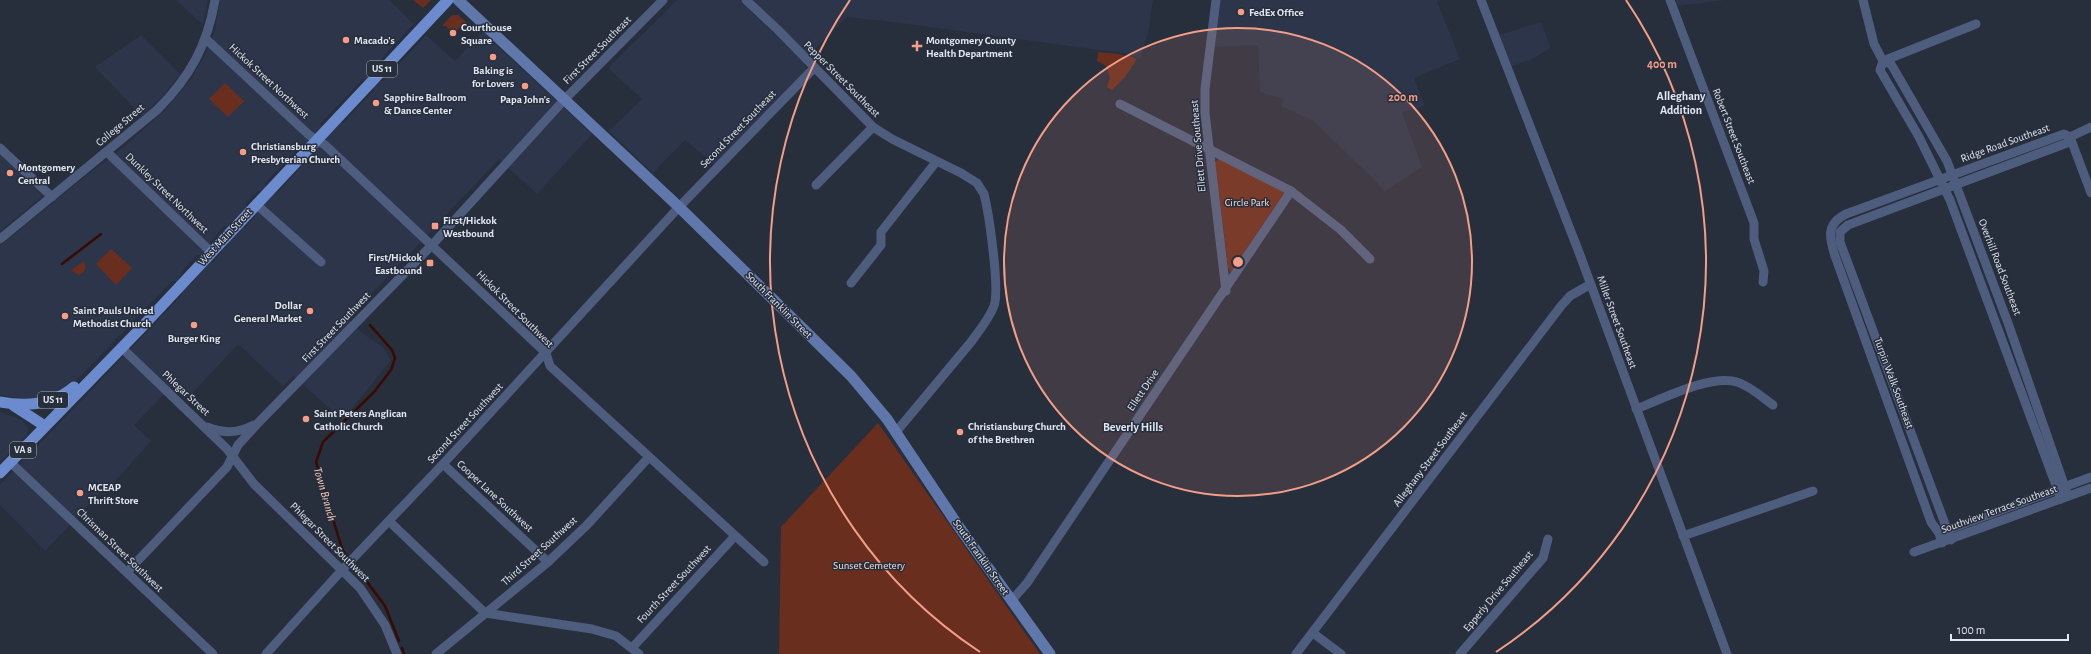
<svg xmlns="http://www.w3.org/2000/svg" width="2091" height="654" font-family="'Alegreya Sans',sans-serif">
	<rect width="100%" height="100%" fill="#272e3c"/>
	<!-- built -->
	<g fill="#2c354a">
		<path d="M176,0h32l-5,25z"/>
		<path d="M220,0h169l25,24 -43,46 1,4 -5,5h-4l-43,45 1,3 -20,22h-3l-33,34 1,3 -5,6 -4,-1 -11,12v4l-19,20 -3,-1 -23,29h-4l-16,17v3l-4,6h-5l-100,104 -22,13 -26,1 -24,-4v-149l88,-72 32,-24 46,-41 25,-30 14,-24 10,-25z"/>
		<path d="M677,0h62l54,52 12,13v5l-90,95 -30,-25 -32,33 -44,-42 33,-32 -34,-31z"/>
		<path d="M749,0h404l-4,28 -9,31 -11,-5 -228,-31 -54,-6 -39,39z"/>
		<path d="M1219,0h222l-4,1 23,58 -46,19 11,28 -23,6 20,55 -37,24 -71,-70 -33,-15 2,-7 -23,-7 -2,-47 -44,2z"/>
		<path d="M1676,0h48l-46,6z"/>
		<path d="M1541,22l10,26 -19,11 -20,7 -13,-31z"/>
		<path d="M483,31l9,7v3l100,93 -55,60 -38,-35 -151,160 13,13 22,15 8,13 -48,60 -50,-44 -10,10 -45,-42 -51,55 -14,-14 -39,40 17,16 -45,51 -3,-2 -58,61 -45,-46v-20l182,-190v-4l7,-8 3,1 5,-7v-2l13,-13h3l29,-35 3,1 10,-12v-3l19,-20h3l63,-70h3l31,-33v-4l5,-5h4l43,-46 29,26z"/>
		<path d="M141,35l39,39 -17,22 -21,20 -47,-49z"/>
		<path d="M0,153l43,43 -43,35z"/>
		<path d="M0,412l22,8 6,8 -1,7 -27,28z"/>
	</g>
	<!-- green -->
	<g fill="#6a2e1e">
		<path d="M413,0h18l-8,8z"/>
		<path d="M452,15h6l9,8 -10,7 -1,5h-5v-4l-5,-5h-4z"/>
		<path d="M1098,52l22,2 7,3 1,-2 9,4 -12,18 -13,13 -5,-3 3,-9 -4,-12 -9,-5z"/>
		<path d="M225,83l19,18 -16,16 -19,-18z"/>
		<path d="M1219,159l64,32 1,2 -53,79 -3,-5 -12,-100 -1,-5z"/>
		<path d="M111,249l21,19 -16,17 -20,-21z"/>
		<path d="M83,261l3,6 -2,5 -5,3 -8,-4z"/>
		<path d="M878,423l162,231h-261l2,-127z"/>
	</g>
	<g fill="none" stroke-linecap="round" stroke-linejoin="round">
		<!-- stream -->
		<g stroke="#380a01" stroke-width="2.5">
			<path d="M62,264l39,-30"/>
			<path d="M347,556l-4,-5 -4,-12 -23,-77 7,-20 51,-50 17,-22 4,-12 -3,-8 -22,-25"/>
			<path d="M356,567l29,39 14,35"/>
			<path d="M402,648l2,6"/>
		</g>
		<!-- minor -->
		<g stroke="#4e5d7e" stroke-width="9">
			<path d="M746,0l32,30 95,97 19,12 69,34 16,10 7,11c5,20 16,95 10,112 -5,13 -15,25 -23,36l-75,90"/>
			<path d="M1216,0l-11,89v24l21,178"/>
			<path d="M1481,0l99,255 147,399"/>
			<path d="M1670,0l84,223v16l10,32 -1,11"/>
			<path d="M1863,0l11,44 9,17 -3,9 39,67 31,63 111,299"/>
			<path d="M206,39l103,96 16,10 221,208 4,13 214,196"/>
			<path d="M1883,61l8,3 56,97 61,162 60,173"/>
			<path d="M1883,61l93,-37"/>
			<path d="M1120,104l171,87 50,39 29,29"/>
			<path d="M2070,137l21,56"/>
			<path d="M2070,137l21,-10"/>
			<path d="M0,148l52,49"/>
			<path d="M107,152l104,100"/>
			<path d="M816,185l57,-58"/>
			<path d="M256,204l65,58"/>
			<path d="M0,239l157,-129c33,-33 50,-64 58,-110"/>
			<path d="M851,283l30,-38v-13l55,-70"/>
			<path d="M122,348l105,101 27,35 106,104 25,37 12,29"/>
			<path d="M1636,409c26,-10 74,-35 101,-27 13,4 25,15 36,23"/>
			<path d="M207,427c18,7 30,6 47,-2"/>
			<path d="M10,462l203,192"/>
			<path d="M443,464l105,98"/>
			<path d="M390,522l95,91 107,16 24,7 23,18"/>
			<path d="M1942,532l149,-55"/>
			<path d="M1683,536l130,-45"/>
			<path d="M1951,540l-111,-298v-10l8,-7 219,-82 3,-6"/>
			<path d="M1942,543l-3,-10 -8,-11 -96,-266c-6,-19 -9,-32 11,-42l218,-80 6,3"/>
			<path d="M1914,552l177,-64"/>
			<path d="M127,572l100,-105 11,-22 21,-23 173,-177 132,-145 99,-100"/>
			<path d="M1012,600l15,-17 264,-392"/>
			<path d="M1313,633l28,21"/>
			<path d="M632,648l102,-111"/>
			<path d="M266,654l76,-84 101,-106 236,-257 135,-139"/>
			<path d="M436,654l112,-92 39,-37 62,-68"/>
			<path d="M1296,654l265,-348 9,-10 19,-11"/>
			<path d="M1460,654l83,-96 5,-19"/>
		</g>
		<!-- secondary -->
		<path stroke="#5f77ab" stroke-width="11" d="M458,0l221,207 172,169 36,43 72,108 91,127"/>
		<!-- primary -->
		<g stroke="#6c8ace" stroke-width="11">
			<path d="M0,402c27,5 53,3 74,-15"/>
			<path d="M14,406l31,20"/>
			<path d="M0,473l140,-144 308,-329"/>
		</g>
	</g>
	<!-- distance rings -->
	<circle cx="1238" cy="262" r="234" fill="#f49e87" fill-opacity=".12"/>
	<g fill="none" stroke="#f49e87" stroke-width="2">
		<circle cx="1238" cy="262" r="234"/>
		<path d="M980 652A468 468 0 0 1 850 0M1626 0A468 468 0 0 1 1496 652"/>
	</g>
	<!-- markers -->
	<g fill="#f49e87" stroke="#272e3c" stroke-width="1.5">
		<circle cx="1241" cy="12" r="4"/>
		<circle cx="453" cy="33" r="4"/>
		<circle cx="346" cy="40" r="4"/>
		<path d="M915 40h4v4h4v4h-4v4h-4v-4h-4v-4h4z"/>
		<circle cx="493" cy="57" r="4"/>
		<circle cx="525" cy="86" r="4"/>
		<circle cx="376" cy="103" r="4"/>
		<circle cx="243" cy="152" r="4"/>
		<circle cx="10" cy="173" r="4"/>
		<rect x="431" y="222" width="8" height="8" rx="2"/>
		<rect x="426" y="259" width="8" height="8" rx="2"/>
		<circle cx="310" cy="311" r="4"/>
		<circle cx="65" cy="316" r="4"/>
		<circle cx="194" cy="325" r="4"/>
		<circle cx="306" cy="419" r="4"/>
		<circle cx="960" cy="432" r="4"/>
		<circle cx="80" cy="493" r="4"/>
	</g>
	<g text-anchor="middle" dominant-baseline="central" stroke-width="3" stroke-linejoin="round" paint-order="stroke">
		<!-- shield labels -->
		<g fill="#272e3c" stroke="#a9afba" stroke-width="1">
			<rect x="367" y="61" width="30" height="16" rx="3"/>
			<rect x="38" y="392" width="30" height="16" rx="3"/>
			<rect x="10" y="442" width="26" height="16" rx="3"/>
		</g>
		<g font-size="10" font-weight="bold" fill="#e1e6f0">
			<text x="382" y="69">US 11</text>
			<text x="53" y="400">US 11</text>
			<text x="23" y="450">VA 8</text>
		</g>
		<!-- poi labels -->
		<g font-size="11" font-weight="bold" fill="#e1e6f0" stroke="#272e3c" text-anchor="start">
			<text x="1249" y="12">FedEx Office</text>
			<text x="461" y="27">Courthouse<tspan x="461" dy="13">Square</tspan></text>
			<text x="354" y="40">Macado's</text>
			<text x="926" y="40">Montgomery County<tspan x="926" dy="13">Health Department</tspan></text>
			<text x="493" y="70" text-anchor="middle">Baking is<tspan x="493" dy="13">for Lovers</tspan></text>
			<text x="384" y="97">Sapphire Ballroom<tspan x="384" dy="13">&amp; Dance Center</tspan></text>
			<text x="525" y="99" text-anchor="middle">Papa John's</text>
			<text x="251" y="146">Christiansburg<tspan x="251" dy="13">Presbyterian Church</tspan></text>
			<text x="18" y="167">Montgomery<tspan x="18" dy="13">Central</tspan></text>
			<text x="443" y="220">First/Hickok<tspan x="443" dy="13">Westbound</tspan></text>
			<text x="422" y="257" text-anchor="end">First/Hickok<tspan x="422" dy="13">Eastbound</tspan></text>
			<text x="302" y="305" text-anchor="end">Dollar<tspan x="302" dy="13">General Market</tspan></text>
			<text x="73" y="310">Saint Pauls United<tspan x="73" dy="13">Methodist Church</tspan></text>
			<text x="194" y="338" text-anchor="middle">Burger King</text>
			<text x="314" y="413">Saint Peters Anglican<tspan x="314" dy="13">Catholic Church</tspan></text>
			<text x="968" y="426">Christiansburg Church<tspan x="968" dy="13">of the Brethren</tspan></text>
			<text x="88" y="487">MCEAP<tspan x="88" dy="13">Thrift Store</tspan></text>
		</g>
		<!-- street labels -->
		<g font-size="11" fill="#e1e6f0" stroke="#272e3c">
			<text transform="translate(597 50) rotate(-45)">First Street Southeast</text>
			<text transform="translate(842 79) rotate(45)">Pepper Street Southeast</text>
			<text transform="translate(269 81) rotate(43)">Hickok Street Northwest</text>
			<text transform="translate(120 125) rotate(-40)">College Street</text>
			<text transform="translate(738 129) rotate(-46)">Second Street Southeast</text>
			<text transform="translate(1734 136) rotate(69)">Robert Street Southeast</text>
			<text transform="translate(2005 143) rotate(-20)">Ridge Road Southeast</text>
			<text transform="translate(1198 146) rotate(-95)">Ellett Drive Southeast</text>
			<text transform="translate(167 193) rotate(44)">Dunkley Street Northwest</text>
			<text transform="translate(225 237) rotate(-47)">West Main Street</text>
			<text transform="translate(2000 267) rotate(69)">Overhill Road Southeast</text>
			<text transform="translate(779 305) rotate(45)">South Franklin Street</text>
			<text transform="translate(515 309) rotate(45)">Hickok Street Southwest</text>
			<text transform="translate(1617 322) rotate(70)">Miller Street Southeast</text>
			<text transform="translate(336 327) rotate(-46)">First Street Southwest</text>
			<text transform="translate(1894 383) rotate(70)">Turpin Walk Southeast</text>
			<text transform="translate(1143 390) rotate(-56)">Ellett Drive</text>
			<text transform="translate(186 393) rotate(43)">Phlegar Street</text>
			<text transform="translate(465 423) rotate(-47)">Second Street Southwest</text>
			<text transform="translate(1430 459) rotate(-53)">Alleghany Street Southeast</text>
			<text transform="translate(495 496) rotate(43)">Cooper Lane Southwest</text>
			<text transform="translate(1999 509) rotate(-20)">Southview Terrace Southeast</text>
			<text transform="translate(330 542) rotate(45)">Phlegar Street Southwest</text>
			<text transform="translate(120 550) rotate(44)">Chrisman Street Southwest</text>
			<text transform="translate(539 551) rotate(-42)">Third Street Southwest</text>
			<text transform="translate(981 557) rotate(55)">South Franklin Street</text>
			<text transform="translate(674 584) rotate(-47)">Fourth Street Southwest</text>
			<text transform="translate(1498 591) rotate(-50)">Epperly Drive Southeast</text>
		</g>
		<!-- park labels -->
		<g font-size="11" fill="#f6dcd4" stroke="#272e3c">
			<text x="1247" y="202">Circle Park</text>
			<text x="869" y="565">Sunset Cemetery</text>
		</g>
		<!-- neighbourhood labels -->
		<g font-size="12" font-weight="bold" fill="#e1e6f0" stroke="#272e3c">
			<text x="1681" y="96">Alleghany<tspan x="1681" dy="14">Addition</tspan></text>
			<text x="1133" y="427">Beverly Hills</text>
		</g>
		<!-- water labels -->
		<g font-size="12" font-style="italic" fill="#fecabc" stroke="#272e3c">
			<text transform="translate(325 494) rotate(74)">Town Branch</text>
		</g>
	</g>
	<circle cx="1238" cy="262" r="6" fill="#f49e87" stroke="#272e3c" stroke-width="2"/>
	<g font-size="12" text-anchor="middle" font-weight="bold" fill="#f49e87" stroke="#272e3c" stroke-width="3" stroke-linejoin="round" paint-order="stroke">
		<text x="1662" y="68">400 m</text>
		<text x="1403" y="101">200 m</text>
	</g>
	<!-- scale -->
	<path d="M1951 634v6h117v-6" fill="none" stroke="#e1e6f0" stroke-width="2"/>
	<text x="1957" y="634" font-size="12" fill="#e1e6f0" stroke="#272e3c" stroke-width="3" paint-order="stroke">100 m</text>
</svg>
